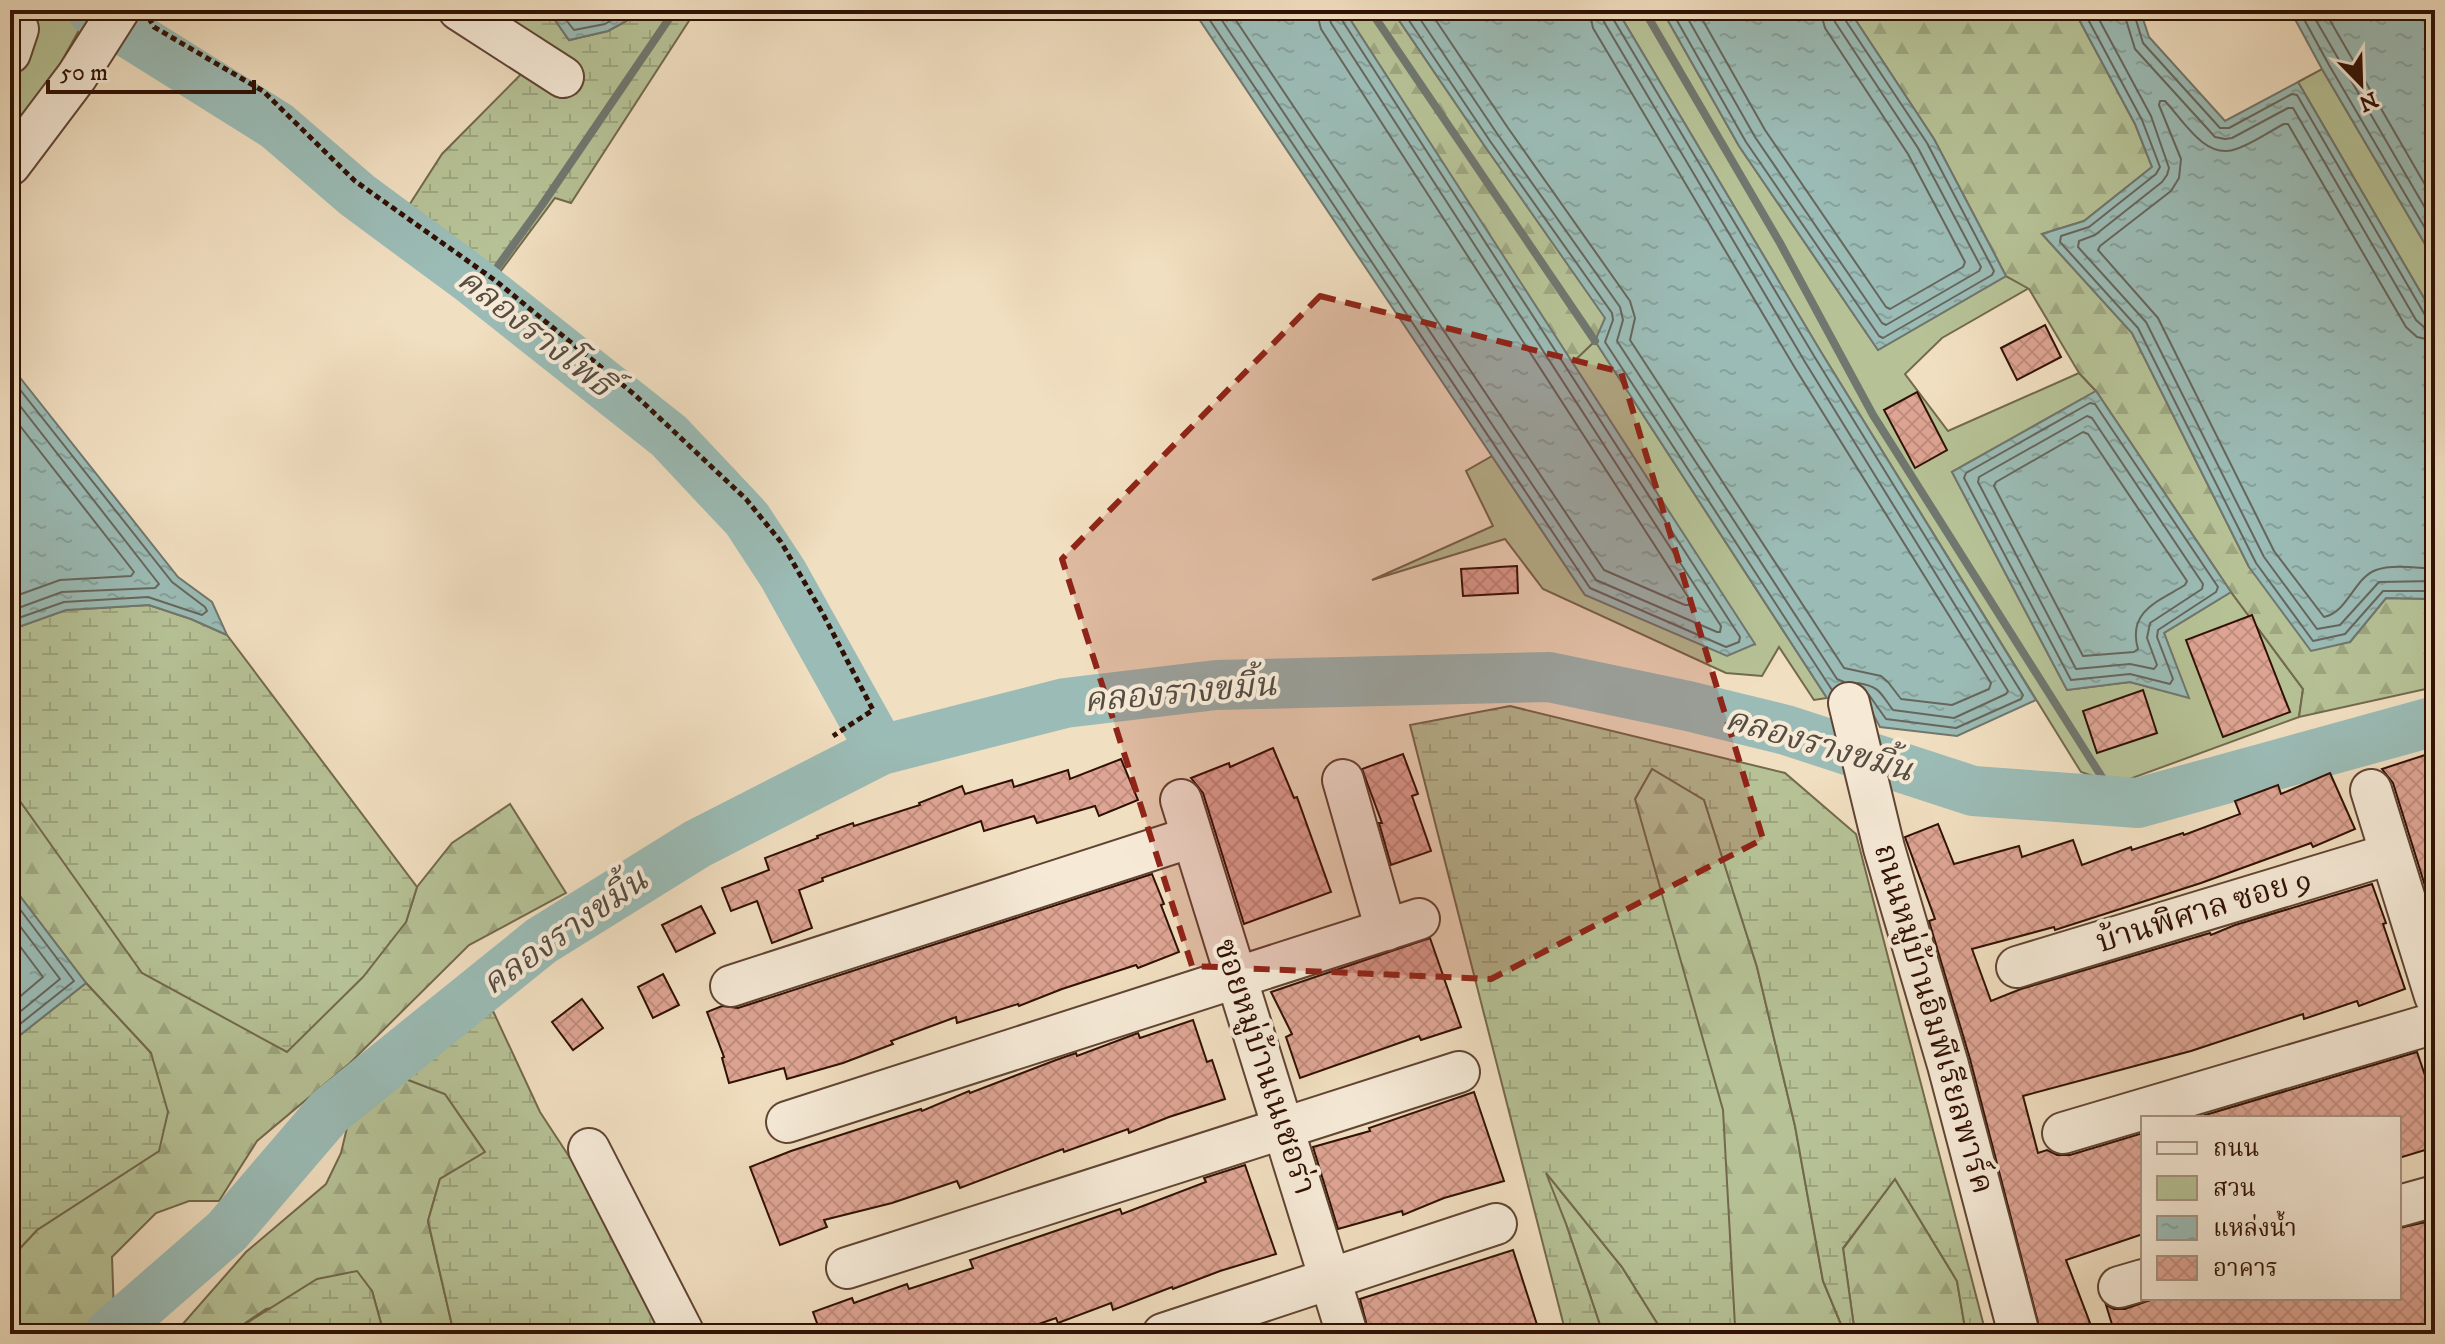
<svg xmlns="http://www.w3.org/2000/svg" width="2445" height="1344" font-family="'IM FELL DW Pica','Noto Serif Thai',serif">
	<defs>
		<pattern id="forest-firs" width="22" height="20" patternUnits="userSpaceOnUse" patternTransform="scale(2)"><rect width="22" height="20" fill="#b6c296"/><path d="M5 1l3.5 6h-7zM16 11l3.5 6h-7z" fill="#9da680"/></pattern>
		<pattern id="wetland-marsh" width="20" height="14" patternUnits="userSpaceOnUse" patternTransform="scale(2)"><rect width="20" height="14" fill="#b6c296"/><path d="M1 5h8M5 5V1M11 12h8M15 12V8" fill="none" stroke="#9da680"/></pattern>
		<pattern id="water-ripples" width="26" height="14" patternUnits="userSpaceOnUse" patternTransform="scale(2)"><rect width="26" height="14" fill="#9bbcb6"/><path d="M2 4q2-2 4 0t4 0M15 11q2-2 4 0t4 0" fill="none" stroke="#86a19b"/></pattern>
		<pattern id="building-cross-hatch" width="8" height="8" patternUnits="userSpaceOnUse" patternTransform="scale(2)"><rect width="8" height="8" fill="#dfa594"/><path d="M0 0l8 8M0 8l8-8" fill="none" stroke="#c08d7e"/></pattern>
	</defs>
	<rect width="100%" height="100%" fill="#f1dfc1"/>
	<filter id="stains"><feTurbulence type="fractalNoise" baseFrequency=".0025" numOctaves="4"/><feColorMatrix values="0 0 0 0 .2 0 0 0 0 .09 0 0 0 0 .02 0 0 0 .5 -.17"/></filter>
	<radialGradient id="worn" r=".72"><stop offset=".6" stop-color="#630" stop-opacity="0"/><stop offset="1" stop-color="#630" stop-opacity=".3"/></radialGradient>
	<!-- green -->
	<g fill="#b6c296" stroke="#73694d" stroke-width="2">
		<path d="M10,10h51l22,13 -25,45 -48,67z"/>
		<path d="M1617,10h45l77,136 139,204 128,-74 23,12 -87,50 -37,36 43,57 131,-58 17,18 -144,81 115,218 63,-8 58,15 -24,-64 67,-41 72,97 -4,28 -183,67 -35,-12 -260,-420z"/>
		<path d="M2322,69l113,192v56l-137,-235z"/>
		<path d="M1595,341l232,357 -13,2 -35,-53 -17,29 -36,-3 -183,-84 -38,-50 -133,41 121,-54 -27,-55 26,-15 93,139 169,49 -182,-281z"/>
	</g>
	<!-- forest -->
	<g fill="url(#forest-firs)" stroke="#73694d" stroke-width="2">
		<path d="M1344,10h48l92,135 122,173 -11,23 -23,22z"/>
		<path d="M1849,10h225l61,114 17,43 -68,54 -42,13 90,99 117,234 101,75 36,-44 49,1v88l-136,30 4,-28 -72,-97 -135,-201 -17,-18 -50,-84 -23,-13 -72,-137z"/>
		<path d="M1652,768l52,31 53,168 38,159 28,155 22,53h-120l10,-8 -100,-527z"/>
		<path d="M10,787l28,39 368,96 11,-35 35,-44 58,-39 56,89 -97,52 -119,118 -93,78 -38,60h-30l-33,12 -44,44 2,57 -28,20h-76v-75l27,-29 122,-79 -8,-98 -65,-70 -76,-100z"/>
		<path d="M398,1076l47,18 40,58 -45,27 -12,42 26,113h-70l-12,-43 -106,18 -37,25h-55l72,-82 80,-68 15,-31 9,-38z"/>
		<path d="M1544,1170l78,97 42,67h-61l-37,-110z"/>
		<path d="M1895,1179l62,102 9,53h-111l-12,-85z"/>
	</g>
	<!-- wetland -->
	<g fill="url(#wetland-marsh)" stroke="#73694d" stroke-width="2">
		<path d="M479,10h31l5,2 33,-2 21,30 39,-9 38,-21h50l-125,193 -16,-5 -58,78 -91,-66 36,-56 98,-99z"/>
		<path d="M149,605l42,14 36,16 190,252 -11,35 -43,55 -76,75 -145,-79 -132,-186v-157l56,-20z"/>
		<path d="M1510,706l275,67 71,61 130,500h-20l-9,-53 -62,-102 -52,69 12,86h-10l-22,-53 -28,-155 -38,-159 -53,-167 -52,-31 -17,30 88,311 12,216 -10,8h-61l-42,-67 -76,-94 20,51 37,110h-37l-156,-609z"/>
		<path d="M86,983l65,70 17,59 -9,39 -122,79 -27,29v-216z"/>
		<path d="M493,1011l47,101 34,52 97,170h-217l-26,-113 12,-42 45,-27 -40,-58 -47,-18z"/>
		<path d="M357,1271l15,20 12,43h-155l88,-55z"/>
	</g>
	<!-- water -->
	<g fill="url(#water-ripples)" stroke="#70776f" stroke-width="2">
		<path d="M548,10h98l-38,21 -39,9z"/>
		<path d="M1193,10h151l411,634 -28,12 -142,-61z"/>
		<path d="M1392,10h225l204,342 215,348 -79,36 -77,-9 -13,-24 -40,-5 -232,-357 10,-23 -121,-173z"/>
		<path d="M1662,10h187l85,129 72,137 -128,74 -139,-204z"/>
		<path d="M2074,10h66l9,27 76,84 73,-39 137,235v282l-49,-1 -36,44 -39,9 -62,-84 -117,-234 -90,-99 42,-13 68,-54 -17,-43z"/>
		<path d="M2290,10h145v251l-113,-192z"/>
		<path d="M10,365l168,212 34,25 15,33 -36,-16 -42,-14 -83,5 -56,20z"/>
		<path d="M2096,391l135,201 -67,41 25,65 -59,-16 -63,8 -115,-218z"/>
		<path d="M10,883l76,100 -76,60z"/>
	</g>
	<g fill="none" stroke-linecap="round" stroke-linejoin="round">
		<!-- shore -->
		<g stroke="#66665d" stroke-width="2">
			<path d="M558,10l16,20 31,-6 24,-14"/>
			<path d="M1203,10l387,578 136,59 13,-5 1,-5 -400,-620 -2,-7"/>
			<path d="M1215,10l381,570 121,52h3l1,-6 -390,-603 -3,-13"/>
			<path d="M1229,10l375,560 81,35h4l1,-5 -369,-571 -5,-19"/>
			<path d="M1402,10l88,131 122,172 1,7 -8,22 227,348"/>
			<path d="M1414,10l84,125 122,172 3,13 -6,21 220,338 7,3"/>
			<path d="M1429,10l79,118 122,173 5,17 -5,22 214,328 37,8 7,6 13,17 51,6 37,-16 2,-6 -196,-315 -202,-340 -4,-18"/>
			<path d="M1601,10l3,12 201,340 203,329 -2,3 -52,24 -61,-8c-13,-17 -12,-23 -35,-27"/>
			<path d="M1611,10l1,7 202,339 209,339 -2,4 -65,29 -70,-9 -17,-24"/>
			<path d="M1671,10l75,132 133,194 4,2 109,-63 2,-4 -67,-128 -83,-125 -1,-8"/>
			<path d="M1683,10l72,127 127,186 4,2 93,-54 2,-4 -63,-119 -83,-126 -3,-12"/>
			<path d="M1697,10l68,120 121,177 4,2 73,-42 2,-5 -57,-108 -83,-126 -5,-18"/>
			<path d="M2083,10l59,110 18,47 -4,7 -67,53 -28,9 -1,6 78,86 118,235 57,78 32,-7 38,-43h52"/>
			<path d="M2094,10l57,106 18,52 -2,7 -5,7 -67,53 -16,6 -1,6 68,75 118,235 53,72 23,-4 39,-43 56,-1"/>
			<path d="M2123,10l12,39 80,88 10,2 7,-1 56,-30h5l123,212 9,8 10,1"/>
			<path d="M2133,10l10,33 77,85h9l63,-34 5,1 128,220 4,4h6"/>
			<path d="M2299,10l30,55 106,180"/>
			<path d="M2310,10l125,215"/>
			<path d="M2324,10l111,192"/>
			<path d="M2435,341l-18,-4 -11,-10 -118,-203h-4c-16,8 -33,21 -51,26 -29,8 -51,-31 -68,-49h-5l-1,4 22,54 -2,19 -8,13 -71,55 -2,4 60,68 116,233 50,66c24,-5 30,-39 52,-47 17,-6 41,-2 59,-1"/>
			<path d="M10,377l162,205 33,25 2,4 -5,4 -54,-18 -84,5 -54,19"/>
			<path d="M10,393l149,191 -4,4 -93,4 -52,19"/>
			<path d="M2090,403l5,1 123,183 -2,5 -58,38 -1,7 16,42 -3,5 -40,-10 -59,6 -107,-202 2,-5z"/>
			<path d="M10,413l124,159 -3,4 -71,4 -50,18"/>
			<path d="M2087,416l5,2 111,166 -1,5 -52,34 -3,15 10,27 -3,4 -24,-5 -54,5 -98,-187 1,-5z"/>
			<path d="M2083,432l5,2 99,147 -2,4c-26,16 -58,26 -47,64l-4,3 -51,4 -89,-170 2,-4z"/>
			<path d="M10,896l64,85 -64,51"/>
			<path d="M10,913l50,66 -50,41"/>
			<path d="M10,933l33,44 -33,28"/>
		</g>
		<!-- stream -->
		<g stroke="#70776f" stroke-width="8">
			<path d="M1370,10l225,331"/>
			<path d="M1644,10l136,233 93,172 244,386"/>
			<path d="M498,266l44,-61 133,-195"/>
			<path d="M481,287l2,-1"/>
		</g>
		<!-- river -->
		<g stroke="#9bbcb6" stroke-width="50">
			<path d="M92,10l185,116 80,69 115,85 197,156 78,83 36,55 98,176"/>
			<path d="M109,1334l118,-103 102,-119 212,-171 156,-97 184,-94 184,-47 151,-18 333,-8 139,29 98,24 187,61 165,12 297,-82"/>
		</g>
	</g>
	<!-- building -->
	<g fill="url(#building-cross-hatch)" stroke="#301004" stroke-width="2">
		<path d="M2045,325l16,32 -44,23 -16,-32z"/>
		<path d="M1917,392l30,58 -32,18 -31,-58z"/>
		<path d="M1517,566l1,27 -55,3 -2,-27z"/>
		<path d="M2252,615l38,97 -67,25 -37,-97z"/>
		<path d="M2143,690l14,43 -60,20 -14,-42z"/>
		<path d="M1273,748l21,50 3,-1 34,95 -87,32 -41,-131 -12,-15 38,-15 1,4z"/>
		<path d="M1403,754l15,40 -6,2 19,55 -40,14 -12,-42h3l-20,-54z"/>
		<path d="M2425,755l10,27v136l-42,-135 -11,-14z"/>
		<path d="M1121,759l17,41 -39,16 -4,-10 -58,17 -3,-7 -50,15 -3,-10 -159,57 1,3 -24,9 13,38 -40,15 -15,-42 -26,10 -9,-23 47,-18 -4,-12 53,-20 -1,-2 36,-13 1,3 66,-21 -1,-2 43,-17 3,8 47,-14 2,7 54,-17 2,9z"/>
		<path d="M2330,773l25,56 -42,18 -2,-4 -110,40 -146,47 -1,-3 -82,22 19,52 30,-12 189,-56 1,2 24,-10 137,-41 14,39 -3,1 22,65 -46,17 -2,-5 -53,18 -1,-5 -112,37 -168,45 15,57 9,-3 10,5h13l73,-22v101l-77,26 24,63 -26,11h-23l-71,-275 -41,-138 6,-2 -30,-82 33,-13 16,40 65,-18 3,11 51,-17 9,25 49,-18 1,3 51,-17 1,2 56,-21 -5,-13 43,-16 3,9z"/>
		<path d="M1152,874l12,30 -3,1 18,47 -41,16 -2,-3 -74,24 -43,17 -1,-2 -61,19 -1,-6 -65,24 2,3 -50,19 -56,16 -3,-11 -55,15 -7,-25 2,-1 -17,-45 15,-6 16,2z"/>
		<path d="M701,906l14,27 -39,19 -14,-27z"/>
		<path d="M1430,938l31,89 -40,13 -2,-4 -119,42 -14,-41 6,-3 -21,-42z"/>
		<path d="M663,974l16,31 -26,13 -15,-31z"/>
		<path d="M582,999l21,29 -30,22 -21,-28z"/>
		<path d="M1193,1020l14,42 5,-2 13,39 -56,18 -40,16 -1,-4 -64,23 -1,-3 -103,39 -3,-7 -65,22 -68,17 3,7 -47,18 -30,-78 41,-16 130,-42 1,2 47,-20 1,2 86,-33 20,-7 1,3 61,-23 2,5z"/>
		<path d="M2417,1052l12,35 -4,1 10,33v26l-36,11v-40h-204z"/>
		<path d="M1474,1092l30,89 -60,17 -41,17 -1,-4 -64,18 -25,-82 57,-16 -1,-3z"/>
		<path d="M1245,1165l31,89 -56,17 -47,18 -1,-2 -59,23 -2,-7 -53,20 -2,-5 -46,16h-189l-8,-22 39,-14 2,5 53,-19 2,5 64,-21 -3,-8 150,-51 2,5 84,-32 -2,-4z"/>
		<path d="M2435,1220v103l-40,11h-280l-9,-29 8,4h11l31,-11h243v-70z"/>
		<path d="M1513,1250l27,84h-171l-9,-35z"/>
	</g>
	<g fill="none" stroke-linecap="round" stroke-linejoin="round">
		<defs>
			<g id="minor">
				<path d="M459,10l104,67"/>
				<path d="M10,53l8,-24"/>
				<path d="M10,165l67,-89 42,-66"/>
				<path d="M1849,703l35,145 64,217 71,269"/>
				<path d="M1343,780l43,150"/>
				<path d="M2371,790l64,206"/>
				<path d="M1181,800l166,534"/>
				<path d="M2017,967l373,-113"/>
				<path d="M731,986l461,-149"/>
				<path d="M787,1122l632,-203"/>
				<path d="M2063,1133l372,-110"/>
				<path d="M589,1149l95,185"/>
				<path d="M2399,1206l36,-10"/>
				<path d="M847,1268l612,-196"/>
				<path d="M2119,1287l24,-7"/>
				<path d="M1163,1334l333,-110"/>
			</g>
		</defs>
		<!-- minor casing -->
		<use href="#minor" stroke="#604433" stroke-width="44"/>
		<!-- path -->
		<path stroke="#301004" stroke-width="5" stroke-dasharray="6 4" stroke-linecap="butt" d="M149,18l5,9 109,64 92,90 141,100 139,114 111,104 35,43 42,72 50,96 -40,26"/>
		<!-- minor -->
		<use href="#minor" stroke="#f6ead7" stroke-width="40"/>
	</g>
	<!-- marked area -->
	<path fill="#8f2418" fill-opacity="0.2" stroke="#8f2418" stroke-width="6" stroke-dasharray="16 10" stroke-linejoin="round" d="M1320,296l301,76 142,467 -272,140 -299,-13 -130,-407z"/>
	<g text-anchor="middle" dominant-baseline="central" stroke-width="8" stroke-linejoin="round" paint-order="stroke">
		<!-- street labels -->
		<g font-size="32" fill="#301004" stroke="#f6ead7">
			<text transform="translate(2204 911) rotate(-17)">บ้านพิศาล ซอย 9</text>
			<text transform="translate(1933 1019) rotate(74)">ถนนหมู่บ้านอิมพีเรียลพาร์ค</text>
			<text transform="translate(1264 1067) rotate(72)">ซอยหมู่บ้านเนเชอร่า</text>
		</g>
		<!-- water labels -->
		<g font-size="34" font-style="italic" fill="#554c42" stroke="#f6ead7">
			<text transform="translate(535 333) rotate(38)">คลองรางโพธิ์</text>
			<text transform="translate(1180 693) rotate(-5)">คลองรางขมิ้น</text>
			<text transform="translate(1819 745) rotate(16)">คลองรางขมิ้น</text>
			<text transform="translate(565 932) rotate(-35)">คลองรางขมิ้น</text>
		</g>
	</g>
	<!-- margin -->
	<rect width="2445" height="1344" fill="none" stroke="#f1dfc1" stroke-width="40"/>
	<rect x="12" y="12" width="2421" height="1320" fill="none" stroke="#301004" stroke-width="4"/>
	<rect x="20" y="20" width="2405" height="1304" fill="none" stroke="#301004" stroke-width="2"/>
	<!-- legend -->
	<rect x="2141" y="1116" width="260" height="184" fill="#f6ead7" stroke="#a79383" stroke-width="2"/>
	<rect x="2157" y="1142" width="40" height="12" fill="#f6ead7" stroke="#a79383" stroke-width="2"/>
	<text x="2213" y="1156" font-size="24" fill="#301004">ถนน</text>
	<rect x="2157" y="1176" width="40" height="24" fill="#b6c296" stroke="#a79383" stroke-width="2"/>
	<text x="2213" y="1196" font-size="24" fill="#301004">สวน</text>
	<rect x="2157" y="1216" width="40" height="24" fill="url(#water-ripples)" stroke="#a79383" stroke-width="2"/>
	<text x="2213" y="1236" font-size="24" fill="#301004">แหล่งน้ำ</text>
	<rect x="2157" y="1256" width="40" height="24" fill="url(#building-cross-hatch)" stroke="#a79383" stroke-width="2"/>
	<text x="2213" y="1276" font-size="24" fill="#301004">อาคาร</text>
	<!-- north arrow -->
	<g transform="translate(2361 84) rotate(157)" stroke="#f6ead7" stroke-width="6" paint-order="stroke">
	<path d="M0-6L14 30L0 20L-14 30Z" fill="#301004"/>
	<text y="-12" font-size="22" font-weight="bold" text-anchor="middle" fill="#301004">N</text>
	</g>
	<!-- scale -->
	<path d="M48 80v12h206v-12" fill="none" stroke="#301004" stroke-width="4"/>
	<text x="60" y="80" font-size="24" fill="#301004" stroke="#f6ead7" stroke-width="6" paint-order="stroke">50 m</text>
	<rect width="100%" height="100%" filter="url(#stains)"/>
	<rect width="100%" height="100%" fill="url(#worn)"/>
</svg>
